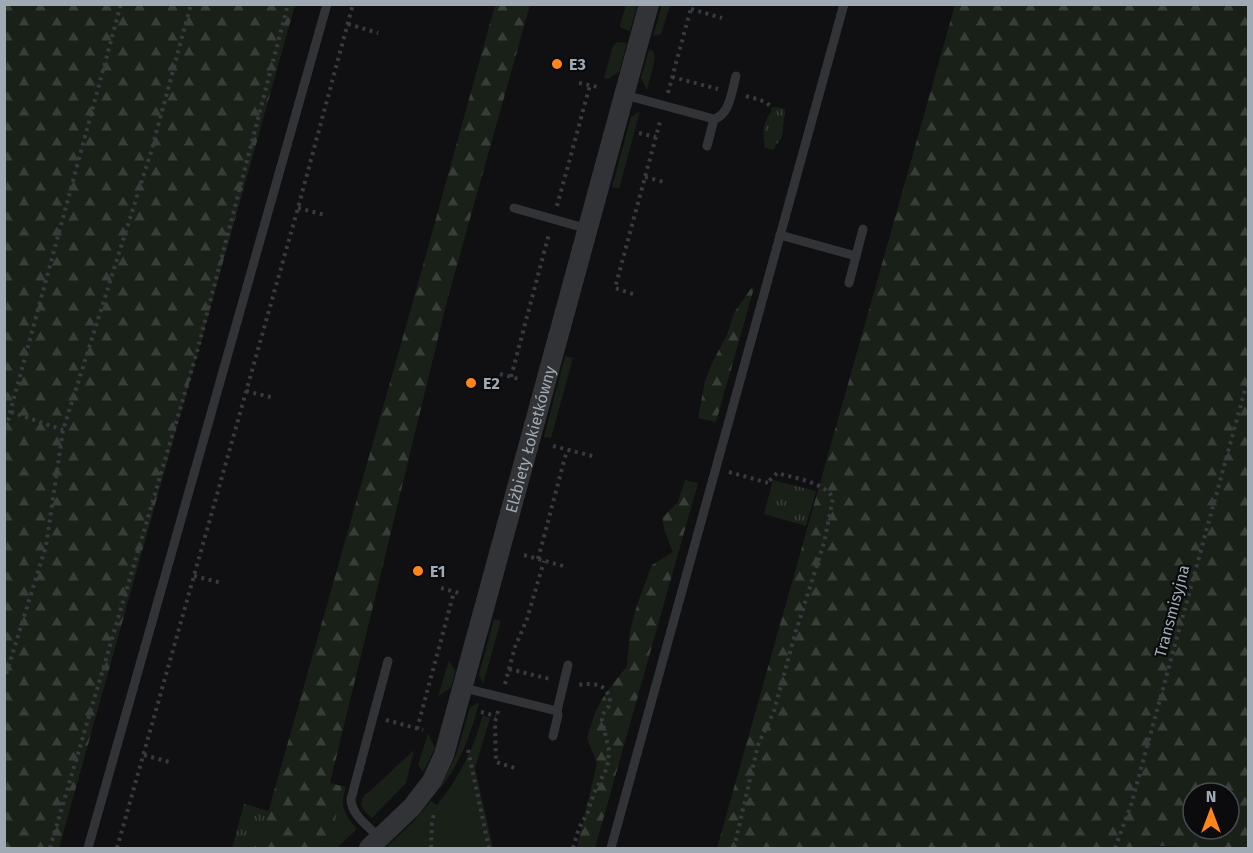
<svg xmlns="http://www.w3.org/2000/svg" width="1253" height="853" font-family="'Fira Sans',sans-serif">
	<defs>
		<pattern id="forest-firs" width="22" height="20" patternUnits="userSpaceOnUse" patternTransform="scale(1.5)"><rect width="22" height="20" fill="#192018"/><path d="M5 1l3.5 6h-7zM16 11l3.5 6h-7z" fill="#373e37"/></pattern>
		<pattern id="park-tufts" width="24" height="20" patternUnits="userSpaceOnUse" patternTransform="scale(1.5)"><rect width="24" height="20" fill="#192018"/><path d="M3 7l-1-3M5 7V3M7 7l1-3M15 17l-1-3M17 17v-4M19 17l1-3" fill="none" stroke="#373e37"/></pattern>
	</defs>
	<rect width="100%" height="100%" fill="#101012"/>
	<!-- grass -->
	<g fill="#192018">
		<path d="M626,5h11l-7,26 -9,-3 -1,-3z"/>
		<path d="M662,5l8,1 -9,28 -8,2z"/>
		<path d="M617,42l10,1 -8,29 -11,7 -4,-1 9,-32z"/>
		<path d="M649,50l4,1 2,7 -8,32 -6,-12z"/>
		<path d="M640,111l-21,78 -7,-2 19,-70z"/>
		<path d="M565,356l8,2 -22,80 -7,-1z"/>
		<path d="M494,619l7,2 -18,63 -4,-9z"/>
		<path d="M449,660l6,11 -4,17 -13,8z"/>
		<path d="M478,703h1c-8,32 -19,61 -40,87l17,-35 14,-48z"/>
		<path d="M483,715l7,3 -15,50 18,80h-108l28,-26 18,-21 6,4c23,-29 36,-55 46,-90z"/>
		<path d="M428,733l7,15 -12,24 -5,-7z"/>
		<path d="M414,750l-8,33 -34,35c-10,-10 -15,-12 -6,-25h2z"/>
		<path d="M342,786l4,1c-7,19 -1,28 11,42l-20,19h-23l19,-17z"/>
	</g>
	<!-- forest -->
	<g fill="url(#forest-firs)" fill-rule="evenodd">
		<path d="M5,4l290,1 -236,843h-54z"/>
		<path d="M495,5h35l-82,292 -118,486 12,3 -9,45 -19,17h-56l156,-550z"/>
		<path d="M955,5h293v843h-51l-34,-2 -30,2h-416zM1193,793h36v36h-36z"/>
		<path d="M752,287l2,1 -38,134 -18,-4 7,-37 8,-20 14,-26 7,-22z"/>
		<path d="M685,480l13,3 -103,365h-18l20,-85 -10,-25 7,-23 11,-21 22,-28 3,-35 7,-26 15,-40 21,-13 -8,-20 -3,-14 16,-16z"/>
	</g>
	<!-- park -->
	<g fill="url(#park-tufts)">
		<path d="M776,107l9,2 -3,28 -9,13 -8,-2c-3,-17 -2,-29 11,-41z"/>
		<path d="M773,480l43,11 -10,35 -42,-12z"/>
		<path d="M244,804l25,7 -11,37h-26z"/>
	</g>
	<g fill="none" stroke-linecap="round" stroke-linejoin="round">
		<!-- path -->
		<g stroke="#373a3e" stroke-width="4" stroke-dasharray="3 4.5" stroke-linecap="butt">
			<path d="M691,9l31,9"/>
			<path d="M348,24l30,9"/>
			<path d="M672,77l46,12"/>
			<path d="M579,83l19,4"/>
			<path d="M668,93l24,-89"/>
			<path d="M746,96c10,3 20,4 27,13"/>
			<path d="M639,133l17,4"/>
			<path d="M645,177l19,5"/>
			<path d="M557,206l33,-121"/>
			<path d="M298,208l27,7"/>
			<path d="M633,294l-18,-6 46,-170"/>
			<path d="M500,374l19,5"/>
			<path d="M511,377l38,-143"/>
			<path d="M246,391l28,7"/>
			<path d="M11,412l52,18"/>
			<path d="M4,435l117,-431"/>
			<path d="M553,446l43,11"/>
			<path d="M729,472l43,12"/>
			<path d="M524,555l43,12"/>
			<path d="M538,559l29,-109"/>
			<path d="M194,576l28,7"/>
			<path d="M441,588l18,5"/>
			<path d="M509,669l41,10"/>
			<path d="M4,681l42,-135 17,-116 88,-278 40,-148"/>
			<path d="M505,684l10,-37 12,-28 17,-58"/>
			<path d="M498,711l-3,11 1,40 19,6"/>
			<path d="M481,712l15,4"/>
			<path d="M386,720l37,10"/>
			<path d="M417,729l37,-137"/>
			<path d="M468,750l21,98"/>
			<path d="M144,755l29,8"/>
			<path d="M50,848l147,-496 91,-348"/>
			<path d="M117,848l181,-640 55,-204"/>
			<path d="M431,848l1,-25 2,-10"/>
			<path d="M573,848l6,-20 9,-16 6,-19 13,-25 1,-7 1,-10 -7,-31v-5l7,-9 1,-5 -1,-6 -4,-6 -6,-4 -11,-1 -11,1"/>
			<path d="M734,848l24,-103 16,-34 21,-77 29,-91 9,-45c-9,-16 -39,-20 -56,-25l-9,9"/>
			<path d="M1115,848l16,-43 117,-426"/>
		</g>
		<!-- service -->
		<g stroke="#313337" stroke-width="9">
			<path d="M625,95l89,24c16,-4 18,-29 22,-43"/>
			<path d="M707,146l7,-27"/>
			<path d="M514,208l74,21"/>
			<path d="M780,235l76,21"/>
			<path d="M849,283l14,-54"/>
			<path d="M464,688l93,23 1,4 -5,21"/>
			<path d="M557,711l11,-46"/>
			<path d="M380,838c-11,-11 -29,-23 -29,-39l37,-138"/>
			<path d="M88,848l239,-844"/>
			<path d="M611,848l233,-844"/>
		</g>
		<!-- minor -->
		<path stroke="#313337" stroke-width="20" id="s1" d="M369,848l43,-41 20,-26 12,-26 205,-751"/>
	</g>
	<!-- markers -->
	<g fill="#ff841b" stroke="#0b0b0d" stroke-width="2">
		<circle cx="557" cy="64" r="6"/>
		<circle cx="471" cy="383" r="6"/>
		<circle cx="418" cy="571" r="6"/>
	</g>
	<g text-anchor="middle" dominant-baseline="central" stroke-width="4.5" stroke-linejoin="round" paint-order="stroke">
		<!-- poi labels -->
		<g font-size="16" font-weight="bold" fill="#a0aab4" stroke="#0b0b0d" text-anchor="start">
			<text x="569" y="64">E3</text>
			<text x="483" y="383">E2</text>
			<text x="430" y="571">E1</text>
		</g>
		<!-- street labels -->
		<g font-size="16" fill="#a0aab4" stroke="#0b0b0d">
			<text stroke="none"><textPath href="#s1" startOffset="448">Elżbiety Łokietkówny</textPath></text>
			<text transform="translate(1172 611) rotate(-75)">Transmisyjna</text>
		</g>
	</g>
	<!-- border -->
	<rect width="1253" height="853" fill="none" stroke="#a0aab4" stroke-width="12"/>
	<!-- north arrow -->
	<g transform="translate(1211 811)"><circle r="28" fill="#0b0b0d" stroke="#474b50" stroke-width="1.5"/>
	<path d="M0-4.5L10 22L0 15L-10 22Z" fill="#ff841b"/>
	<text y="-9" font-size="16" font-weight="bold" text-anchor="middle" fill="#a0aab4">N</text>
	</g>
</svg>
